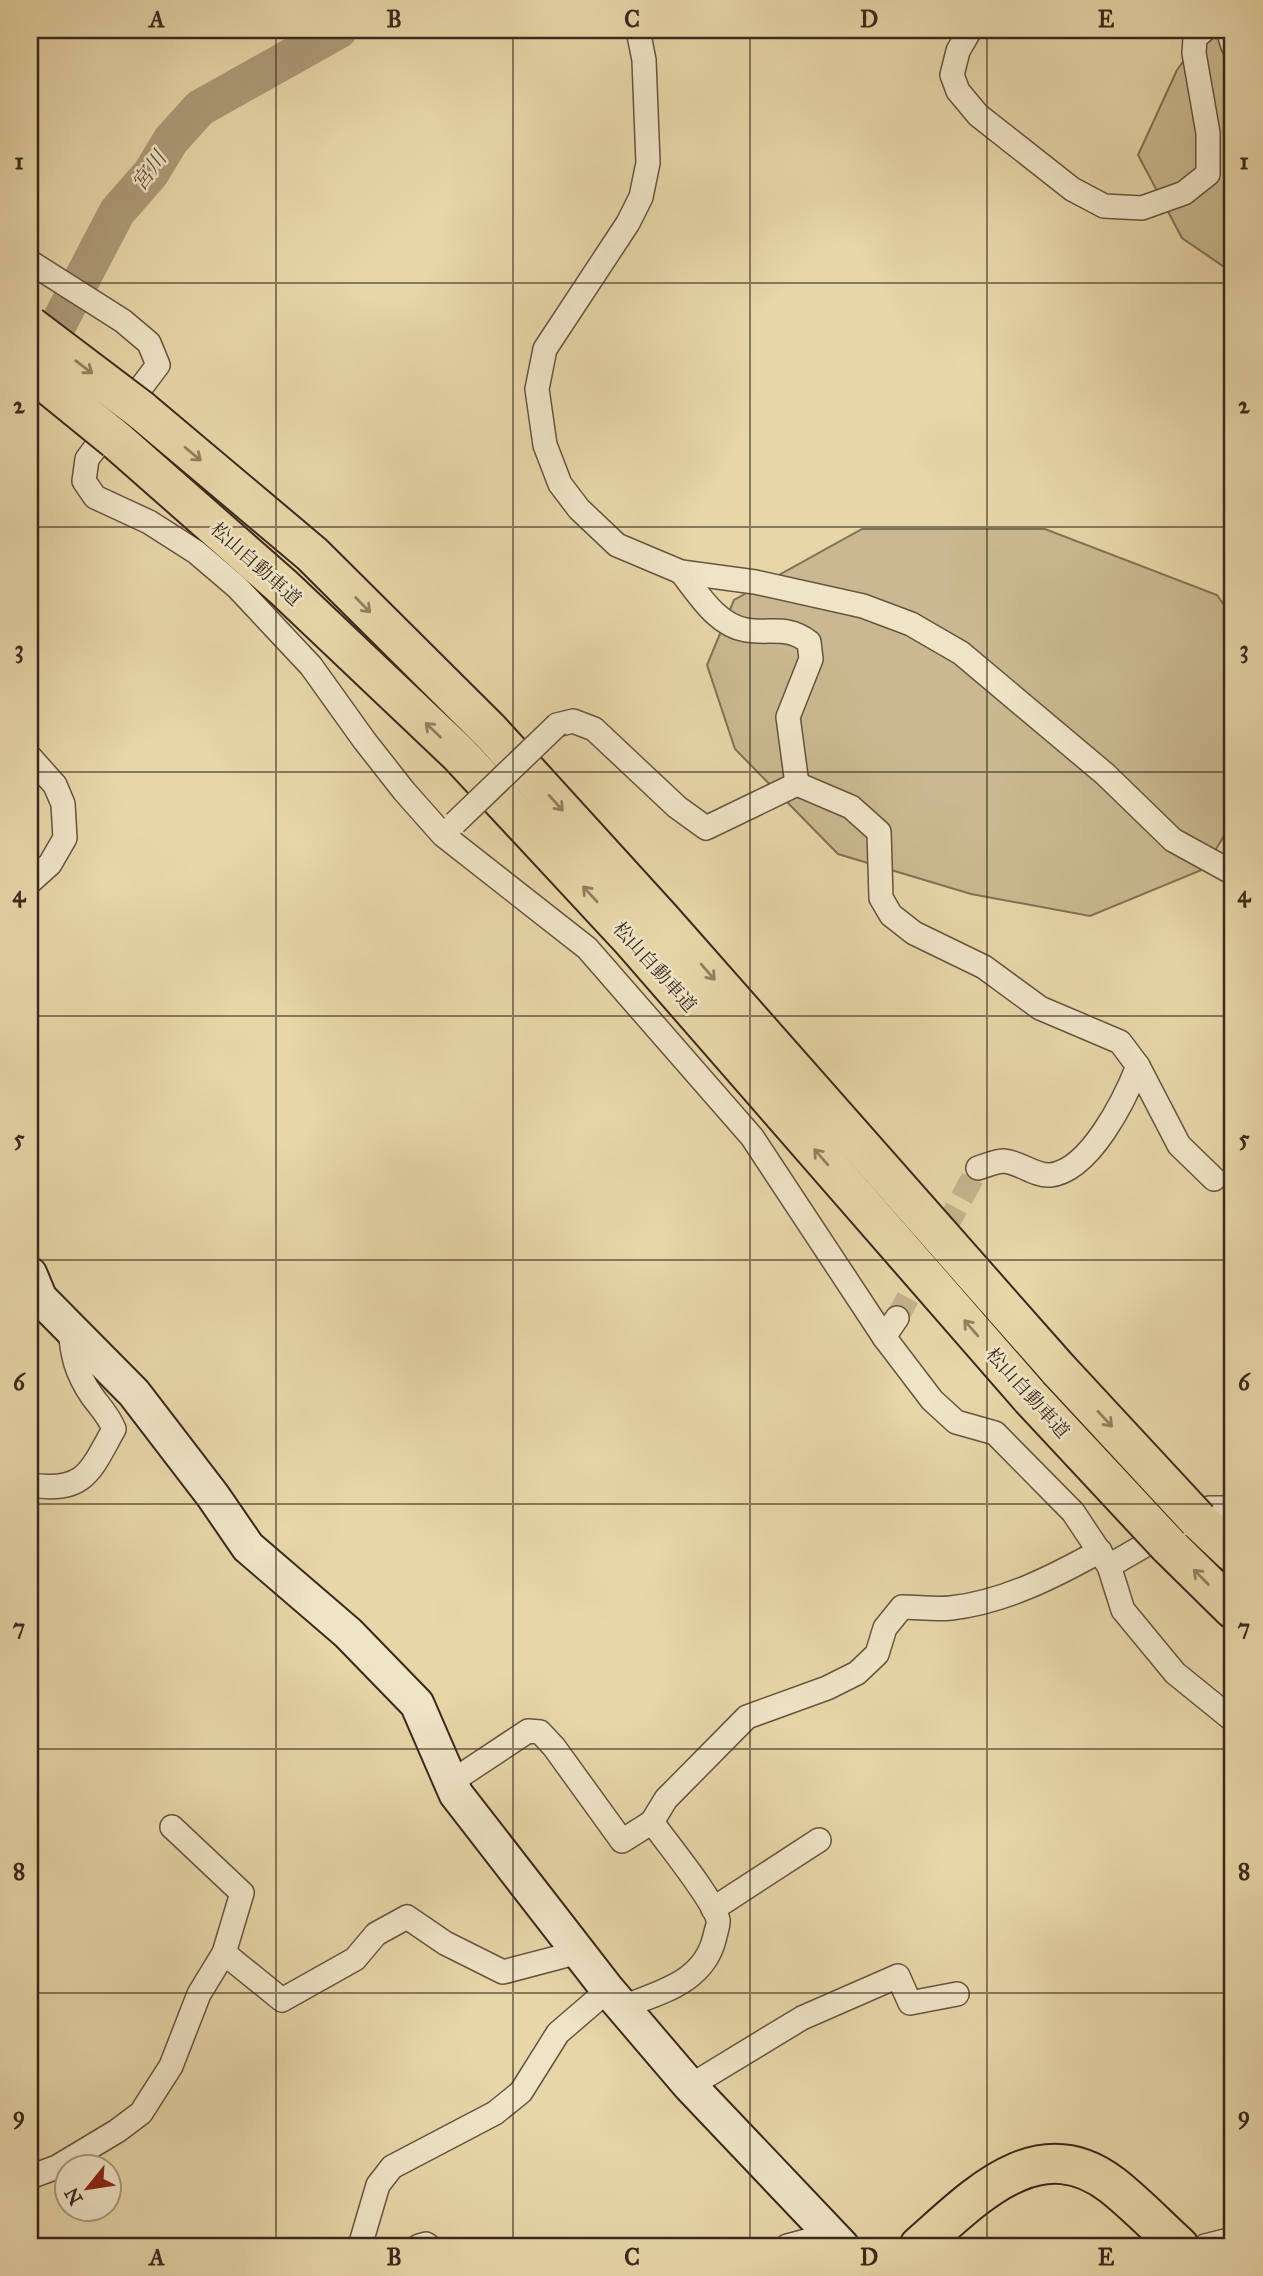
<svg xmlns="http://www.w3.org/2000/svg" width="1263" height="2276" font-family="'IM FELL Great Primer','Noto Serif JP',serif">
	<rect width="100%" height="100%" fill="#e7d6a8"/>
	<filter id="stains"><feTurbulence type="fractalNoise" baseFrequency=".00286" numOctaves="4"/><feColorMatrix values="0 0 0 0 .2 0 0 0 0 .09 0 0 0 0 .02 0 0 0 .5 -.17"/></filter>
	<radialGradient id="worn" r=".72"><stop offset=".6" stop-color="#630" stop-opacity="0"/><stop offset="1" stop-color="#630" stop-opacity=".3"/></radialGradient>
	<!-- green -->
	<g fill="#cab990" stroke="#827156" stroke-width="2">
		<path d="M1206,30h27v243l-51,-35 -44,-83 39,-85z"/>
		<path d="M862,529h183l172,66 16,23v203l-29,48 -114,47 -119,-22 -133,-40 -103,-105 -28,-84 27,-65z"/>
	</g>
	<g fill="none" stroke-linecap="round" stroke-linejoin="round">
		<!-- river -->
		<path stroke="#ad9b79" stroke-width="37" d="M36,367l81,-155 34,-39 20,-33 29,-32 139,-78"/>
		<!-- street-tunnel -->
		<path stroke="#c5b38c" stroke-width="23" stroke-dasharray="23 11" stroke-linecap="butt" d="M897,1318l81,-150"/>
		<defs>
			<g id="street">
				<path d="M638,30l6,30 4,103 -7,34 -13,26 -83,126 -8,40 8,56 15,39 19,25 38,36 64,27 74,10 108,24 48,18 50,29 144,121 68,66 60,33"/>
				<path d="M970,30l-12,21 -6,24 6,16 20,24 94,74 32,17 38,2 42,-15 24,-19v-41l-14,-80 1,-15 9,-8"/>
				<path d="M1228,30l5,16"/>
				<path d="M30,262l93,59 26,22 9,22 -71,94 -3,22 11,16 54,25 47,30 41,35 74,79 53,74 40,51 39,44 144,113 165,189 132,200 48,63 24,22 39,11 78,79 36,54 14,44 52,63 58,47"/>
				<path d="M681,572c17,21 35,53 65,58 25,4 41,-5 63,12l2,17 -23,58 9,67"/>
				<path d="M557,725l16,-4 21,8 83,78 29,21 91,-44 54,23 28,25 2,66 10,17 23,18 70,34 56,41 80,34 18,24 41,79 35,34"/>
				<path d="M30,757l25,28 8,19 2,34 -15,26 -20,18"/>
				<path d="M978,1168c7,-2 18,-7 26,-7 15,1 31,15 46,14 40,-4 75,-76 88,-109"/>
				<path d="M884,1337l13,-19"/>
				<path d="M30,1485c55,8 60,-13 84,-56 -5,-13 -14,-22 -22,-33 -16,-23 -20,-41 -22,-68"/>
				<path d="M1109,1566l100,-58h24"/>
				<path d="M451,1782l77,-51 12,1 14,15 68,94 30,-19"/>
				<path d="M713,1909l106,-69"/>
				<path d="M224,1953l58,47 73,-41 21,-25 31,-17 38,26 58,29 76,-20"/>
				<path d="M623,2007c38,-15 82,-25 92,-71 1,-5 4,-12 3,-16 -4,-20 -52,-78 -66,-98l14,-23 81,-82 80,-29 30,-15 20,-19 8,-26 17,-21c16,0 33,3 49,1 53,-6 102,-31 149,-57"/>
				<path d="M690,2086l112,-68 96,-42 12,27 47,-9"/>
				<path d="M30,2177l27,-10 60,-36 24,-18 30,-47 28,-72 25,-41 18,-60 -70,-66"/>
				<path d="M360,2246l18,-61 14,-18 103,-54 26,-21 37,-59 50,-43"/>
				<path d="M419,2246l7,-2 3,2"/>
				<path d="M787,2246l45,-12"/>
				<path d="M1205,2246l28,-7"/>
			</g>
			<path id="secondary" d="M30,1274l10,24 94,95 79,103 35,51 100,86 69,71 39,90 152,196 82,96 152,160"/>
			<g id="highway">
				<path d="M141,410l171,144 178,177 171,188 397,450"/>
				<path d="M116,440l167,147 176,167 172,185 400,459"/>
				<path d="M1198,1520l35,33"/>
				<path d="M1168,1545l65,64"/>
				<path d="M919,2246c54,-47 118,-118 193,-61 23,18 45,41 67,61"/>
			</g>
		</defs>
		<!-- street casing -->
		<use href="#street" stroke="#665440" stroke-width="26"/>
		<!-- secondary casing -->
		<use href="#secondary" stroke="#3b291d" stroke-width="37"/>
		<!-- highway casing -->
		<use href="#highway" stroke="#3b291d" stroke-width="42"/>
		<!-- street -->
		<use href="#street" stroke="#efe4c6" stroke-width="23"/>
		<!-- secondary -->
		<use href="#secondary" stroke="#efe4c6" stroke-width="33"/>
		<!-- highway -->
		<use href="#highway" stroke="#e7d6a8" stroke-width="38"/>
		<defs>
			<path id="street-bridge" d="M455,823l102,-98"/>
			<g id="highway-bridge">
				<path d="M30,326l111,84"/>
				<path d="M30,370l86,70"/>
				<path d="M1058,1369l140,151"/>
				<path d="M1031,1398l137,147"/>
			</g>
		</defs>
		<!-- street-bridge casing -->
		<use href="#street-bridge" stroke="#665440" stroke-width="26" stroke-linecap="butt"/>
		<!-- highway-bridge casing -->
		<use href="#highway-bridge" stroke="#3b291d" stroke-width="42" stroke-linecap="butt"/>
		<!-- street-bridge -->
		<use href="#street-bridge" stroke="#efe4c6" stroke-width="23"/>
		<!-- highway-bridge -->
		<use href="#highway-bridge" stroke="#e7d6a8" stroke-width="38"/>
	</g>
	<!-- one-way arrows -->
	<defs><path id="oneway-shaft" d="M-6 0H5M1.5-3L5.5 0L1.5 3" fill="none" stroke-width="1.6" stroke-linecap="round" stroke-linejoin="round" transform="scale(1.75)"/></defs>
	<g stroke="#918062">
		<use href="#oneway-shaft" transform="translate(84 367) rotate(37)"/>
		<use href="#oneway-shaft" transform="translate(193 454) rotate(40)"/>
		<use href="#oneway-shaft" transform="translate(363 605) rotate(45)"/>
		<use href="#oneway-shaft" transform="translate(433 730) rotate(-136)"/>
		<use href="#oneway-shaft" transform="translate(556 803) rotate(48)"/>
		<use href="#oneway-shaft" transform="translate(590 894) rotate(-133)"/>
		<use href="#oneway-shaft" transform="translate(708 972) rotate(49)"/>
		<use href="#oneway-shaft" transform="translate(821 1157) rotate(-131)"/>
		<use href="#oneway-shaft" transform="translate(971 1328) rotate(-131)"/>
		<use href="#oneway-shaft" transform="translate(1105 1419) rotate(47)"/>
		<use href="#oneway-shaft" transform="translate(1201 1577) rotate(-135)"/>
	</g>
	<!-- grid -->
	<path fill="none" stroke="#3b291d" stroke-width="2" stroke-opacity="0.55" d="M276,30v2216M513,30v2216M750,30v2216M987,30v2216M30,283h1203M30,527h1203M30,772h1203M30,1016h1203M30,1260h1203M30,1504h1203M30,1749h1203M30,1993h1203"/>
	<g text-anchor="middle" dominant-baseline="central" stroke-width="5" stroke-linejoin="round" paint-order="stroke">
		<!-- street labels -->
		<g font-size="19" fill="#3b291d" stroke="#efe4c6">
			<text transform="translate(256 564) rotate(42)">松山自動車道</text>
			<text transform="translate(655 967) rotate(48)">松山自動車道</text>
			<text transform="translate(1028 1393) rotate(48)">松山自動車道</text>
		</g>
		<!-- water labels -->
		<g font-size="21" font-style="italic" fill="#5d4b39" stroke="#efe4c6">
			<text transform="translate(149 171) rotate(-54)">宮川</text>
		</g>
	</g>
	<!-- margin -->
	<rect width="1263" height="2276" fill="none" stroke="#e7d6a8" stroke-width="77"/>
	<!-- north arrow -->
	<g transform="translate(88 2188) rotate(240)"><circle r="33" fill="#efe4c6" stroke="#a79982" stroke-width="2"/>
	<path d="M0-5L12 26L0 18L-12 26Z" fill="#8f2418"/>
	<text y="-10" font-size="19" font-weight="bold" text-anchor="middle" fill="#3b291d">N</text>
	</g>
	<rect x="38" y="38" width="1186" height="2200" fill="none" stroke="#3b291d" stroke-width="2.5"/>
	<g font-size="23" text-anchor="middle" font-weight="bold" fill="#3b291d">
		<text x="157" y="27">A</text>
		<text x="394" y="27">B</text>
		<text x="632" y="27">C</text>
		<text x="869" y="27">D</text>
		<text x="1106" y="27">E</text>
		<text x="19" y="169">1</text>
		<text x="1244" y="169">1</text>
		<text x="19" y="413">2</text>
		<text x="1244" y="413">2</text>
		<text x="19" y="657">3</text>
		<text x="1244" y="657">3</text>
		<text x="19" y="902">4</text>
		<text x="1244" y="902">4</text>
		<text x="19" y="1146">5</text>
		<text x="1244" y="1146">5</text>
		<text x="19" y="1390">6</text>
		<text x="1244" y="1390">6</text>
		<text x="19" y="1635">7</text>
		<text x="1244" y="1635">7</text>
		<text x="19" y="1879">8</text>
		<text x="1244" y="1879">8</text>
		<text x="19" y="2123">9</text>
		<text x="1244" y="2123">9</text>
		<text x="157" y="2265">A</text>
		<text x="394" y="2265">B</text>
		<text x="632" y="2265">C</text>
		<text x="869" y="2265">D</text>
		<text x="1106" y="2265">E</text>
	</g>
	<rect width="100%" height="100%" filter="url(#stains)"/>
	<rect width="100%" height="100%" fill="url(#worn)"/>
</svg>
